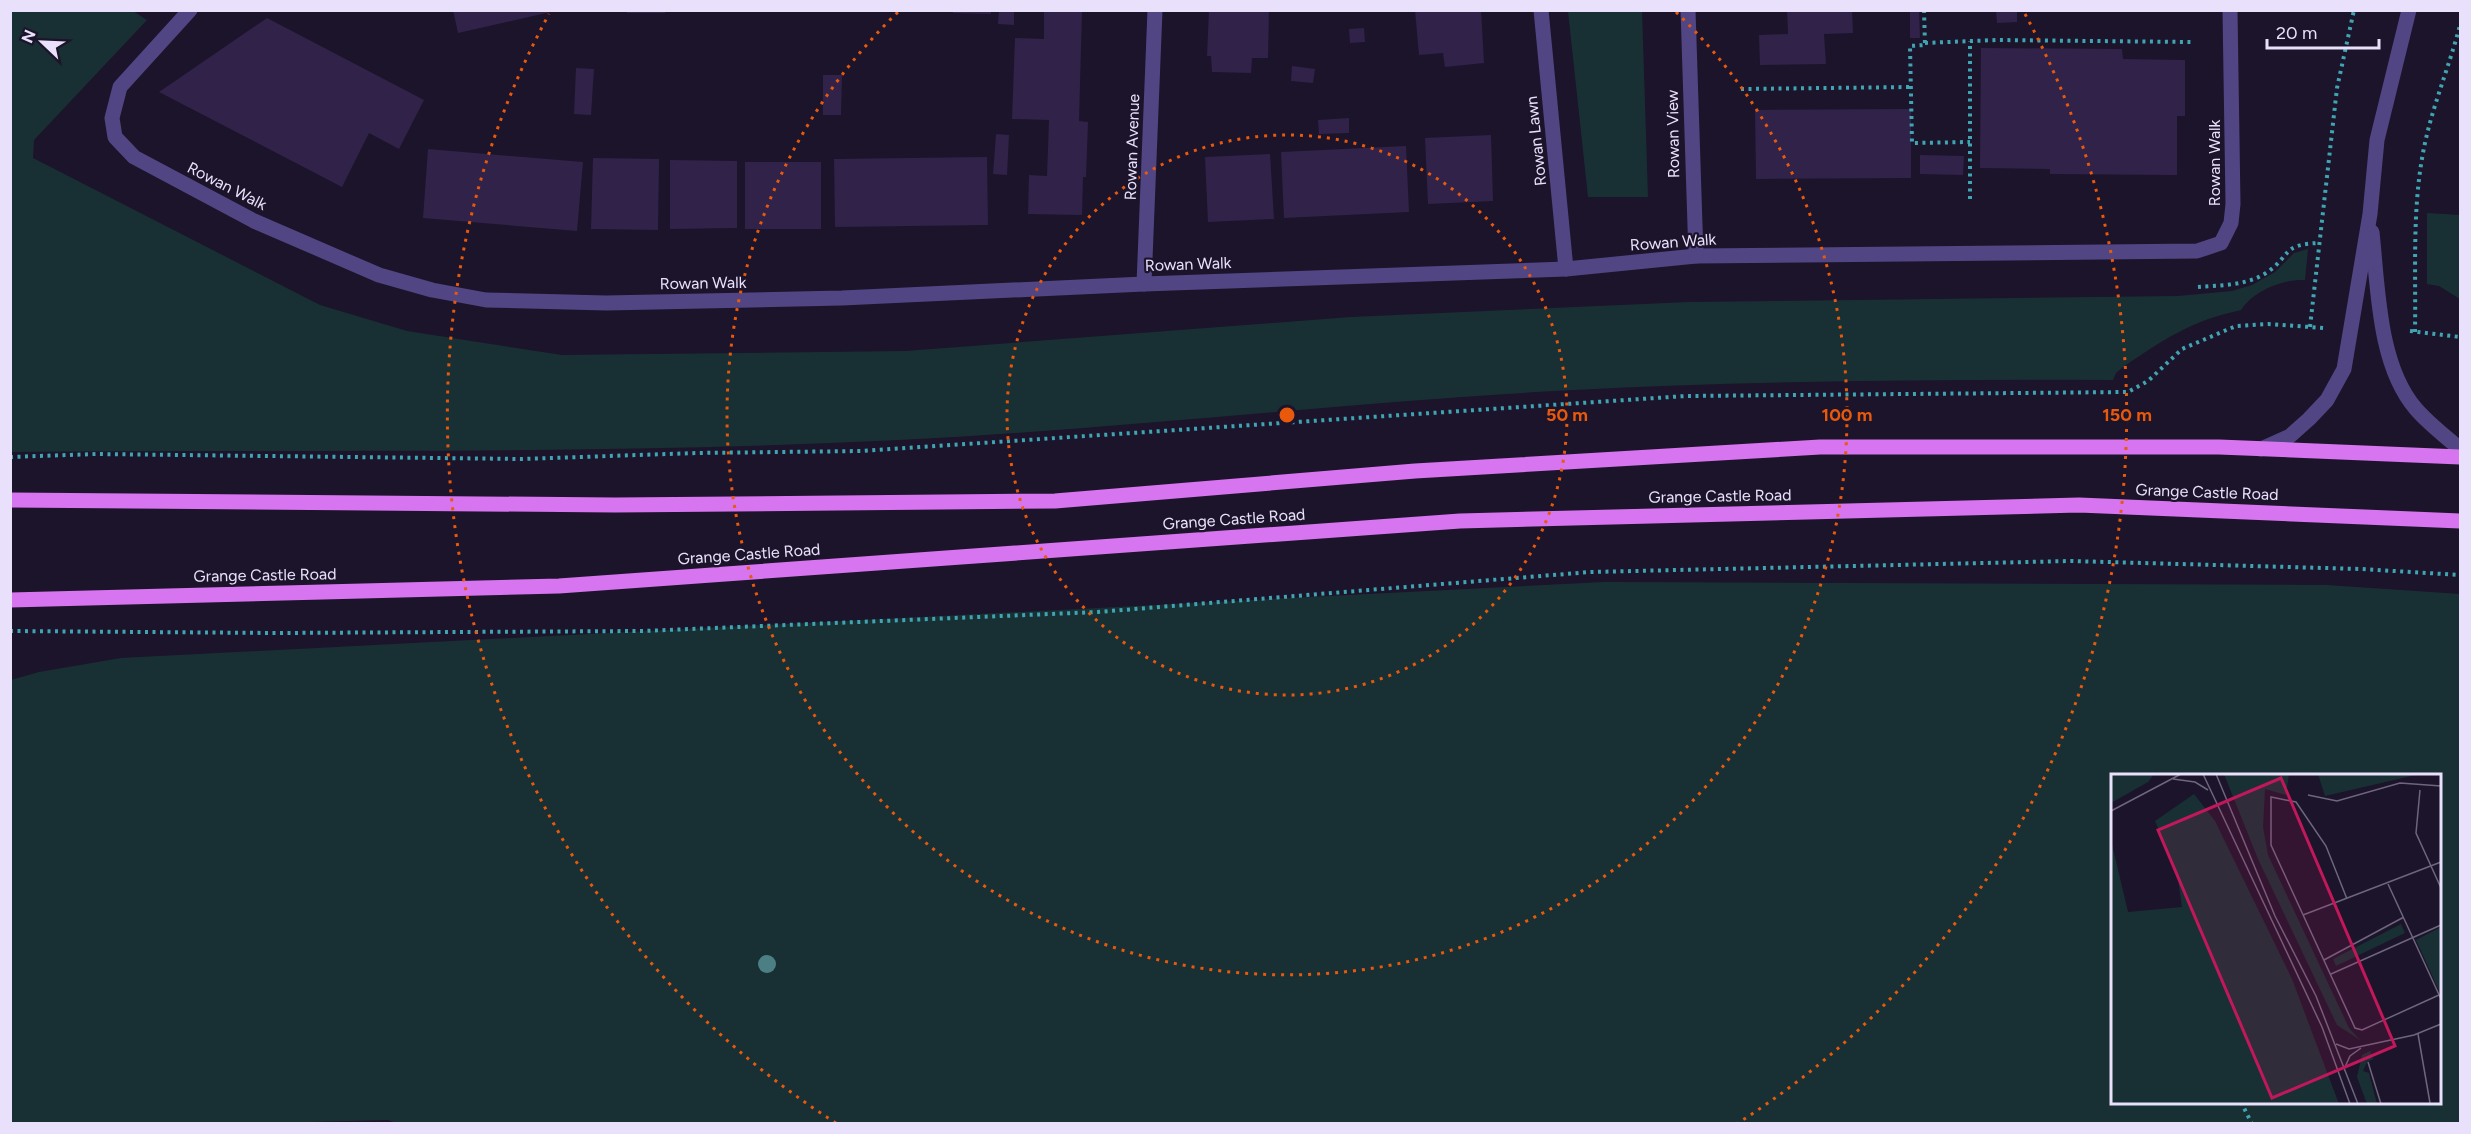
<svg xmlns="http://www.w3.org/2000/svg" width="2471" height="1134" font-family="Figtree,sans-serif">
	<rect width="100%" height="100%" fill="#1c142a"/>
	<!-- green -->
	<g fill="#183034" fill-rule="evenodd">
		<path d="M10,11h123l14,9 -113,120 -1,18 287,147 87,26 155,24 344,-4 445,-34 338,-15 489,-6 54,-5 20,-6 23,-13 19,-19 14,-4 -3,31c-23,-1 -52,11 -64,30 -51,11 -76,29 -118,57l-7,6 -3,7c-180,-1 -360,1 -540,10 -225,12 -449,39 -674,50 -296,15 -592,9 -888,12z"/>
		<path d="M1568,11h74l6,186h-60z"/>
		<path d="M2427,213l33,2v84l-21,-13 -12,-2z"/>
		<path d="M1604,582l723,3 133,9v529l-2061,1 -11,-4 -155,4 -222,-1v-443l28,-8 82,-14zM2112,776h328v326h-328z"/>
	</g>
	<!-- building -->
	<g fill="#312249">
		<path d="M453,10h102v1l-97,22z"/>
		<rect x="627" y="10" width="38" height="3"/>
		<path d="M953,10h38v4l-38,-1z"/>
		<path d="M999,10h15v15l-16,-1z"/>
		<path d="M1044,10h38l-3,111 9,1 -2,55h-3l-1,38 -54,-1 1,-39 18,1 2,-56 -37,-1 3,-81 29,1z"/>
		<path d="M1209,10h60l-1,48h-16l-1,15 -39,-1 -1,-16h-4z"/>
		<path d="M1415,10h66l3,53 -39,4 -2,-14 -24,2z"/>
		<path d="M1787,10h65l1,23 -29,1 2,30 -66,1 -1,-30 29,-1z"/>
		<path d="M1910,10h9l1,28h-10z"/>
		<path d="M1996,10h21v12l-20,1z"/>
		<path d="M267,18l157,82 -25,49 -30,-16 -27,54 -183,-95z"/>
		<path d="M1364,28l1,14 -15,1 -1,-14z"/>
		<path d="M1981,48l141,1 1,10 62,1v56h-8v59l-127,-1v-5l-70,-1z"/>
		<path d="M1292,66l23,3 -2,14 -22,-2z"/>
		<path d="M576,68l18,1 -3,46 -17,-1z"/>
		<path d="M823,75h19l-1,40h-18z"/>
		<path d="M1911,109v69l-155,1 -1,-69z"/>
		<path d="M1349,118v15l-30,1 -1,-14z"/>
		<path d="M996,134l13,1 -2,40 -14,-1z"/>
		<path d="M1491,135l2,66 -65,3 -3,-66z"/>
		<path d="M1406,146l3,66 -125,6 -3,-66z"/>
		<path d="M428,149l155,13 -6,69 -154,-13z"/>
		<path d="M1270,154l4,65 -66,3 -3,-65z"/>
		<path d="M1920,155l44,1 -1,19 -43,-1z"/>
		<path d="M987,157l1,68 -153,2 -1,-68z"/>
		<path d="M593,158l66,1 -1,71 -67,-1z"/>
		<path d="M670,160l67,1v67l-67,1z"/>
		<rect x="745" y="162" width="76" height="67"/>
	</g>
	<g fill="none" stroke-linecap="round" stroke-linejoin="round">
		<!-- path -->
		<g stroke="#3fa5b2" stroke-width="4" stroke-dasharray="3 4.5" stroke-linecap="butt">
			<path d="M1924,10l1,35 -15,1 2,97 58,-1"/>
			<path d="M1925,43l71,-3 195,2"/>
			<path d="M1741,89l170,-2"/>
			<path d="M1970,199v-158"/>
			<path d="M2198,287c22,-2 48,-1 68,-14 26,-17 14,-29 54,-30"/>
			<path d="M2310,327l27,-239 17,-78"/>
			<path d="M2410,331l50,6"/>
			<path d="M2415,332c1,-59 -3,-121 8,-179 8,-44 26,-85 37,-128"/>
			<path d="M10,457l86,-3 426,5 174,-6 166,-2 824,-55 442,-4 20,-11 34,-32 54,-23 32,-2 56,4"/>
			<path d="M10,631l265,2 368,-2 455,-19 492,-40 481,-11 290,8 99,6"/>
			<path d="M2241,1102l11,22"/>
		</g>
		<!-- minor -->
		<g stroke="#524584" stroke-width="15">
			<path d="M190,10l-70,77 -8,31 3,19 19,20 120,64 125,54 53,15 54,10 120,3 236,-5 302,-14 422,-15 130,-13 501,-5 24,-8 10,-20 2,-19 -3,-194"/>
			<path d="M1541,10l25,259"/>
			<path d="M1688,10l8,246"/>
			<path d="M2372,232c6,55 6,133 44,177 13,15 29,27 44,40"/>
			<path d="M1144,284l11,-274"/>
			<path d="M2261,449l29,-13 19,-17 18,-19 17,-31 26,-155 7,-74 32,-130"/>
		</g>
		<!-- major -->
		<g stroke="#d774f0" stroke-width="15">
			<path d="M10,500l605,5 440,-4 360,-30 405,-24h399l241,10"/>
			<path d="M10,600l549,-14 901,-65 619,-16 381,16"/>
		</g>
	</g>
	<!-- trees -->
	<circle fill="#4c7f84" cx="767" cy="964" r="9"/>
	<!-- distance rings -->
	<g fill="none" stroke="#e8590c" stroke-width="3" stroke-dasharray="3 6">
		<circle cx="1287" cy="415" r="280"/>
		<path d="M1676 12A560 560 0 1 1 898 12"/>
		<path d="M836 1123A840 840 0 0 1 549 14M2025 14A840 840 0 0 1 1738 1123"/>
	</g>
	<g text-anchor="middle" dominant-baseline="central" stroke-width="4.5" stroke-linejoin="round" paint-order="stroke">
		<!-- street labels -->
		<g font-size="16" fill="#e9e1fc" stroke="#1c142a">
			<text transform="translate(1673 134) rotate(-91)">Rowan View</text>
			<text transform="translate(1536 141) rotate(-96)">Rowan Lawn</text>
			<text transform="translate(1132 147) rotate(-88)">Rowan Avenue</text>
			<text transform="translate(2214 163) rotate(-90)">Rowan Walk</text>
			<text transform="translate(227 186) rotate(27)">Rowan Walk</text>
			<text transform="translate(1673 242) rotate(-4)">Rowan Walk</text>
			<text transform="translate(1188 264) rotate(-2)">Rowan Walk</text>
			<text transform="translate(703 283) rotate(-1)">Rowan Walk</text>
			<text transform="translate(2207 492) rotate(2)">Grange Castle Road</text>
			<text transform="translate(1720 496) rotate(-1)">Grange Castle Road</text>
			<text transform="translate(1234 519) rotate(-4)">Grange Castle Road</text>
			<text transform="translate(749 554) rotate(-4)">Grange Castle Road</text>
			<text transform="translate(265 575) rotate(-1)">Grange Castle Road</text>
		</g>
	</g>
	<!-- overview -->
	<g transform="translate(2111 774)">
		<rect width="330" height="330" fill="#1c142a"/>
		<path d="M0,0h43l-6,8 -37,21zM113,0h65l-3,21 -21,-6 -2,38 5,28 81,173 11,12 -23,-15 -79,-166zM207,0h102l-95,22zM83,20l21,27 77,158 47,125h-228v-264l17,72 54,-5 -5,-35 -22,-51zM290,150l4,9 -69,33 -3,-7zM330,153v68l-25,-55zM259,277l3,8 -6,3 -4,9 6,2 8,31h-10l-10,-27 5,-22z" fill="#183034"/>
		<path fill="none" stroke="#6e667e" stroke-width="1.5" d="M92,0l119,253 28,77M105,0l59,142 41,80 42,108M62,5l22,3 13,8M309,16l-4,43 25,55M197,21l29,6 63,-18 41,3M0,37l70,-37M277,110l53,115M236,125l-21,-53 -30,-44 -25,-5v48l84,183 7,2 77,-35M192,141l138,-53M213,186l80,-43M220,200l110,-49M307,260l12,69M225,270l13,5 65,-14 27,-11M257,288l13,42M234,293l5,-11 11,-8"/>
		<path fill="#c2185b" fill-opacity="0.15" stroke="#c2185b" stroke-width="3" d="M170,4l114,268 -123,52 -114,-268z"/>
		<rect width="330" height="330" fill="none" stroke="#e9e1fc" stroke-width="3"/>
	</g>
	<circle cx="1287" cy="415" r="9" fill="#e8590c" stroke="#1c142a" stroke-width="3"/>
	<g font-size="18" text-anchor="middle" font-weight="bold" fill="#e8590c" stroke="#1c142a" stroke-width="4.5" stroke-linejoin="round" paint-order="stroke">
		<text x="1567" y="421">50 m</text>
		<text x="1847" y="421">100 m</text>
		<text x="2127" y="421">150 m</text>
	</g>
	<!-- border -->
	<rect width="2471" height="1134" fill="none" stroke="#e9e1fc" stroke-width="24"/>
	<!-- north arrow -->
	<g transform="translate(42 42) rotate(293)" stroke="#1c142a" stroke-width="4.5" paint-order="stroke">
	<path d="M0-4.5L10 22L0 15L-10 22Z" fill="#e9e1fc"/>
	<text y="-9" font-size="16" font-weight="bold" text-anchor="middle" fill="#e9e1fc">N</text>
	</g>
	<!-- scale -->
	<path d="M2267 39v9h112v-9" fill="none" stroke="#e9e1fc" stroke-width="3"/>
	<text x="2276" y="39" font-size="18" fill="#e9e1fc" stroke="#1c142a" stroke-width="4.5" paint-order="stroke">20 m</text>
</svg>
